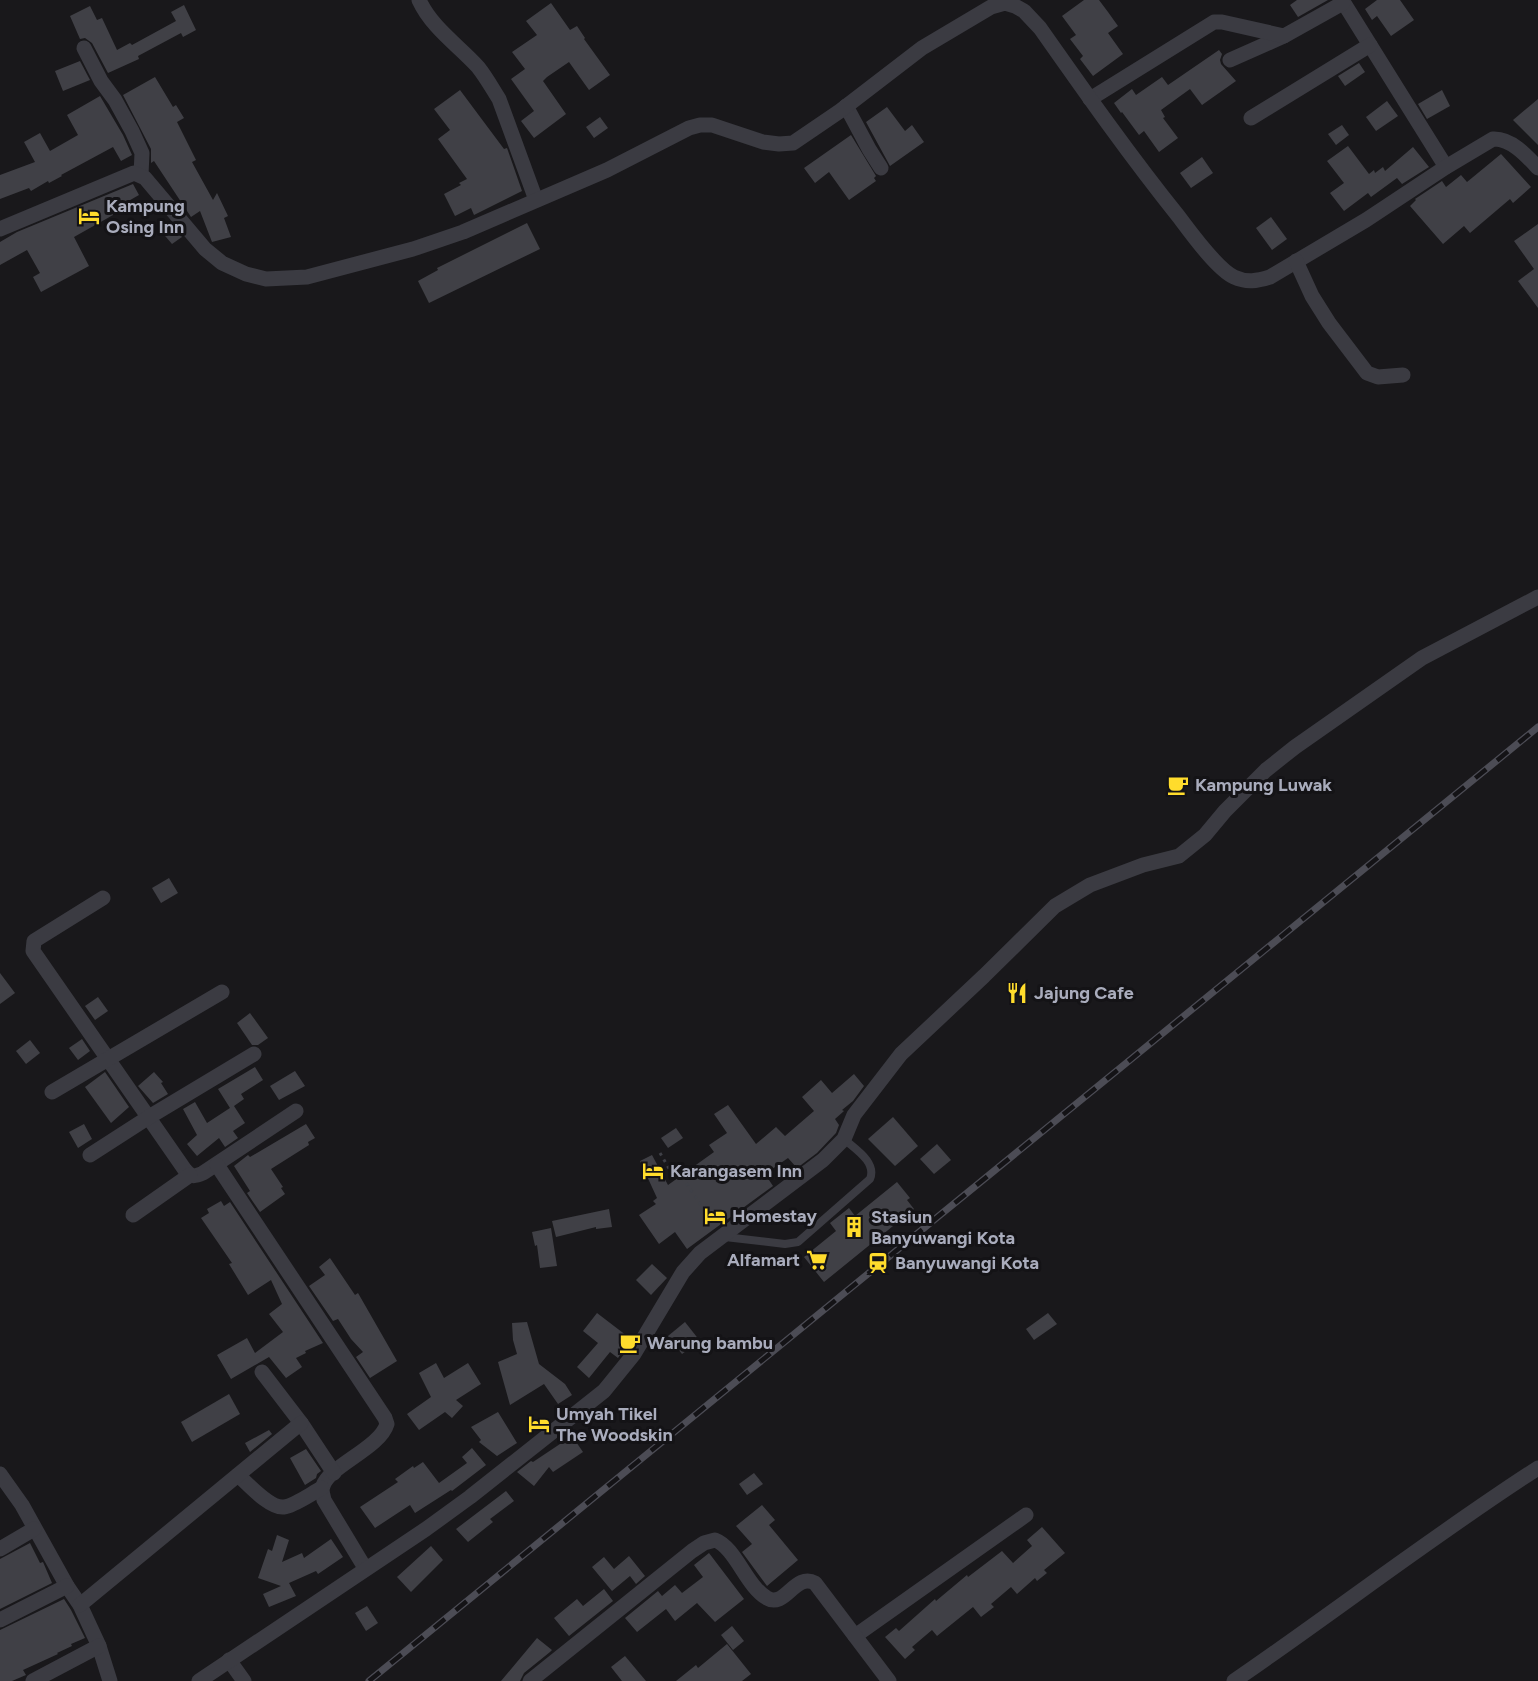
<svg xmlns="http://www.w3.org/2000/svg" width="1538" height="1681" font-family="Figtree,sans-serif">
	<rect width="100%" height="100%" fill="#19181b"/>
	<!-- building -->
	<g fill="#404046">
		<path d="M1084,0h15l9,12 10,14 -10,7 15,21 -30,22 -13,-17 3,-3 -13,-17 6,-4 -14,-19z"/>
		<path d="M1297,0h31l-30,17 -8,-12z"/>
		<path d="M1377,0h23l14,20 -23,16 -14,-20 -5,4 -7,-11z"/>
		<path d="M551,3l19,27 7,-4 8,12 -1,1 26,36 -21,15 -20,-28 -22,15 -4,4 23,33 -32,24 -13,-17 13,-10 -23,-32 14,-10 -13,-17 25,-17 -11,-14z"/>
		<path d="M184,5l12,25 -13,7 -2,-4 -43,23 1,3 -31,14 -16,-30 -7,-5 -5,1 -10,-23 20,-10 7,14 5,-2 15,32 13,-7 2,2 44,-24 -5,-9z"/>
		<path d="M1219,50l3,4 -2,6 1,4 15,17 -34,24 -12,-16 -29,21 4,7 -2,1 15,20 -19,14 -15,-21 -5,4 -17,-23 -1,1 -7,-10 18,-14 4,6 26,-18 6,8z"/>
		<path d="M80,61l10,19 -27,11 -8,-20z"/>
		<path d="M1359,63l6,9 -20,14 -7,-10z"/>
		<path d="M155,77l18,30 3,-2 8,13 -7,4 19,38 -4,2 21,38 4,-7 11,23 -4,2 7,19 -19,5 -12,-31 -9,6 -37,-56 -3,2v-14l-28,-54z"/>
		<path d="M460,90l44,59 3,-1 15,43 -48,24 -3,-7 -16,8 -11,-22 17,-9 -2,-2 8,-4 -29,-40 12,-9 -16,-21z"/>
		<path d="M1442,90l8,16 -23,13 -9,-15z"/>
		<path d="M100,96l23,39 9,20 -11,6 -8,-14 -52,28 1,1 -13,7 -1,-2 -17,10 -2,-3 -29,11v-24l35,-13 -11,-20 16,-9 10,18 28,-16 -11,-20z"/>
		<path d="M1538,99v46l-25,-25z"/>
		<path d="M1387,101l11,15 -22,15 -10,-14z"/>
		<path d="M887,107l18,24 7,-6 12,17 -34,24 -24,-44z"/>
		<path d="M600,117l8,11 -14,10 -8,-11z"/>
		<path d="M1342,125l7,10 -13,10 -8,-11z"/>
		<path d="M851,135l25,41 -2,2 2,3 -27,19 -20,-28 -14,11 -11,-15z"/>
		<path d="M1348,146l21,28 5,-4 1,3 8,-6 2,4 28,-24 16,20 -27,17 -5,-6 -26,19 -3,-4 -24,18 -14,-18 14,-10 -17,-22z"/>
		<path d="M1501,154l30,33 -18,16 -3,-4 -40,34 -6,-7 -21,18 -33,-38 6,-6 -1,-1 27,-18 4,6 15,-12 6,7z"/>
		<path d="M1202,157l11,16 -22,15 -11,-15z"/>
		<path d="M133,184l6,11 -28,16 2,4 -39,22 15,29 -48,26 -8,-15 7,-4 -13,-23 -27,15v-23l17,-10z"/>
		<path d="M1271,217l16,22 -15,11 -16,-22z"/>
		<path d="M169,222l13,15 -10,7 -12,-14z"/>
		<path d="M527,223l13,26 -111,54 -11,-22 20,-11 -1,-2z"/>
		<path d="M1538,224v84l-20,-27 16,-12 -20,-28z"/>
		<path d="M169,878l9,15 -17,10 -9,-15z"/>
		<path d="M0,973l15,20 -15,11z"/>
		<path d="M98,997l10,14 -13,9 -10,-14z"/>
		<path d="M250,1013l18,25 -10,7h-6l-15,-22z"/>
		<path d="M82,1039l8,12 -12,9 -9,-12z"/>
		<path d="M30,1040l10,13 -14,11 -10,-13z"/>
		<path d="M255,1067l8,13 -22,14 3,5 -10,7 11,17 -12,8 5,7 -13,9 -6,-9 -22,18 -10,-12 10,-9 -14,-26 12,-7 12,21 26,-17 -3,2 -12,-19z"/>
		<path d="M295,1071l10,15 -26,14 -9,-14z"/>
		<path d="M105,1072l24,35 -18,16 -26,-36z"/>
		<path d="M154,1072l9,10 -2,1 7,11 -15,9 -15,-17z"/>
		<path d="M854,1074l10,12 -11,15 -11,9 2,1 -9,8 4,6 -3,8 -19,20 -20,15 -9,-10 -23,16 8,12 -86,63 -12,-17 -16,12 -20,-29 17,-11 -3,-3 4,-3 -17,-37 12,-6 16,30 46,-33 -5,-7 18,-12 -13,-19 14,-9 28,39 20,-17 9,9 29,-25 -12,-14 19,-17 11,13z"/>
		<path d="M893,1117l25,29 -23,20 -27,-27z"/>
		<path d="M84,1124l8,15 -14,9 -9,-16z"/>
		<path d="M306,1124l9,14 -7,4 1,3 -38,24 12,18 -2,1 4,6 -25,18 -13,-19 3,-2 -16,-25 14,-11 2,2z"/>
		<path d="M676,1128l7,10 -15,10 -7,-10z"/>
		<path d="M937,1144l14,16 -17,14 -14,-15z"/>
		<path d="M897,1182l13,16 -3,2 7,9 -90,73 -20,-25 32,-26 -6,-8 19,-15 6,8z"/>
		<path d="M221,1201l3,5 6,-4 93,141 -18,8 1,2 -10,5 6,9 -16,11 -17,-21 -38,22 -14,-24 30,-17 8,15 28,-21 -14,-18 13,-10 -11,-24 -23,15 -19,-31 3,-1 -31,-45 8,-5 -2,-4z"/>
		<path d="M609,1209l3,18 -16,2v-2l-40,10 -4,-16z"/>
		<path d="M551,1228l6,38 -17,2 -3,-23 -2,1 -3,-14z"/>
		<path d="M330,1258l25,37 3,-2 39,68 -27,17 -14,-21 7,-5 -12,-13 -13,-20 -5,2 -24,-35 16,-11 -6,-8z"/>
		<path d="M652,1264l15,14 -16,17 -15,-15z"/>
		<path d="M597,1313l34,26 -13,19 -8,-6 -21,26 -12,-11 21,-24 -15,-12z"/>
		<path d="M1048,1313l9,11 -23,16 -8,-11z"/>
		<path d="M527,1322l12,42 26,20 7,11 -14,9 -14,-20 -34,21 -12,-43 19,-8 -4,-14 -1,-17z"/>
		<path d="M685,1322l15,19 -18,13 -14,-18z"/>
		<path d="M436,1363l8,15 24,-15 13,21 -25,16 7,6 -11,12 -7,-6 -26,18 -12,-16 24,-17 -12,-24z"/>
		<path d="M229,1394l11,20 -48,28 -11,-20z"/>
		<path d="M498,1412l19,31 -20,13 -18,-14 2,-2 -10,-13z"/>
		<path d="M269,1430l3,4 -22,18 -5,-9z"/>
		<path d="M572,1436l11,16 -30,20 -4,-5 -15,19 -17,-14 14,-11 2,1z"/>
		<path d="M472,1448l14,17 -34,26 -1,-1 -36,23 -5,-8 -35,23 -15,-21 38,-25 -3,-3 18,-13 1,2 9,-6 16,21 28,-20 -5,-6z"/>
		<path d="M306,1449l15,22 -4,3 -1,4 -11,7 -15,-27z"/>
		<path d="M754,1473l9,11 -16,11 -8,-11z"/>
		<path d="M506,1491l8,10 -24,18 3,3 -25,20 -12,-13z"/>
		<path d="M762,1505l13,15 -6,5 29,35 -31,26 -25,-34 10,-8 -16,-18z"/>
		<path d="M1042,1527l23,26 -21,17 3,3 -10,8 -2,-3 -18,16 -6,-7 -20,17 3,3 -13,10 -8,-10 -36,29 -5,-6 -20,17 3,3 -10,9 -20,-22 11,-9 3,3 36,-32 1,2 31,-26 1,2 34,-26 11,12 19,-17 -5,-6z"/>
		<path d="M277,1535l12,5 -7,22 20,-9 2,5 27,-19 12,18 -25,17 -2,-3 -27,12 7,13 -27,11 -6,-13 18,-8 -23,-8 10,-29 4,2z"/>
		<path d="M30,1543l10,20 3,-1 9,21 -52,26v-50z"/>
		<path d="M431,1546l12,14 -32,32 -14,-15z"/>
		<path d="M709,1553l35,46 -29,23 -18,-19 -22,18 -9,-12 -29,23 -12,-14 33,-27 4,5 13,-11 7,8 21,-16 -9,-12z"/>
		<path d="M629,1556l16,20 -9,8 -6,-8 -18,15 -20,-24 12,-10 10,12z"/>
		<path d="M604,1589l9,12 -44,35 -15,-18 23,-19 6,7z"/>
		<path d="M64,1599l7,11 14,28 -14,6 1,2 -15,7 1,1 -35,16 3,5 -14,6h-12v-51z"/>
		<path d="M367,1606l11,17 -12,8 -11,-18z"/>
		<path d="M732,1626l12,15 -11,9 -12,-15z"/>
		<path d="M537,1638l15,12 -2,2 -26,21 -4,8h-19z"/>
		<path d="M727,1644l24,30 -9,7h-66l20,-16 2,3z"/>
		<path d="M625,1656l21,25h-24l-11,-14z"/>
	</g>
	<g fill="none" stroke-linecap="round" stroke-linejoin="round">
		<!-- path -->
		<path stroke="#3f4047" stroke-width="3" stroke-dasharray="3 4.5" stroke-linecap="butt" d="M660,1153l14,24 7,-2 33,50"/>
		<!-- lane -->
		<path stroke="#3b3b42" stroke-width="8" d="M725,1237l60,7 13,-2 72,-63c7,-17 -15,-30 -26,-40"/>
		<!-- street -->
		<g stroke="#3b3b42" stroke-width="15">
			<path d="M419,0c13,28 39,45 59,67 8,10 14,21 21,32l37,101"/>
			<path d="M1342,0l104,167"/>
			<path d="M84,48l17,33 14,19 17,31 10,22 -1,22"/>
			<path d="M1230,60l54,-24"/>
			<path d="M1090,99l124,-77h8l62,14 59,-33"/>
			<path d="M846,106l23,43 12,19"/>
			<path d="M1251,118l119,-73"/>
			<path d="M0,229l134,-56 11,5 60,71 17,14 24,11 20,5 41,-2 106,-28 50,-17 144,-62 82,-42 11,-3h12l51,17 16,2 14,-1 47,-32 82,-63 69,-41 14,-4 10,3 9,5 16,17c45,64 90,128 139,189 12,16 38,52 55,60 13,6 23,4 36,0l96,-57 80,-53 47,-28c18,-1 34,17 45,29"/>
			<path d="M1296,261l16,35 17,27 38,50 11,4 25,-2"/>
			<path d="M103,898l-69,43 -1,10 152,219c6,7 9,7 18,3l93,-62"/>
			<path d="M52,1092l170,-100"/>
			<path d="M90,1155l59,-38 105,-63"/>
			<path d="M217,1165l168,253 2,6c-7,24 -58,42 -64,62 -2,4 0,9 1,14l41,68"/>
			<path d="M133,1215l57,-40"/>
			<path d="M262,1372l39,51 33,50"/>
			<path d="M0,1474l22,31 45,81 13,19 19,41 11,35"/>
			<path d="M238,1475c10,9 32,34 46,32 10,-1 28,-14 38,-19"/>
			<path d="M0,1549l34,-20"/>
			<path d="M80,1605l221,-182"/>
			<path d="M0,1620l67,-34"/>
			<path d="M855,1636l171,-121"/>
			<path d="M229,1660l15,21"/>
			<path d="M33,1681l66,-35"/>
			<path d="M199,1681l227,-152 44,-32 134,-106 30,-37 49,-82 17,-19 123,-93 21,-21 10,-24 47,-61 83,-78 71,-70 35,-21 53,-20 36,-9 26,-21 20,-24 41,-41 29,-23 127,-89 116,-61"/>
			<path d="M530,1681l162,-130 12,-8 11,-3c21,8 31,46 52,58 18,11 28,-26 48,-15l74,98"/>
			<path d="M1234,1681c102,-70 200,-146 304,-213"/>
		</g>
		<defs>
			<path id="rail" d="M369,1681l1169,-954"/>
		</defs>
		<!-- rail casing -->
		<use href="#rail" stroke="#4c4c55" stroke-width="7"/>
		<!-- rail -->
		<use href="#rail" stroke="#141316" stroke-width="4.5" stroke-dasharray="14" stroke-linecap="butt"/>
	</g>
	<!-- icons -->
	<defs>
		<symbol id="hotel-bare" viewBox="-9 -9 18 18"><path d="M-6-4.5h1.5V1H6V5H4.5V3h-9V5H-6ZM-4 0a1.8 1.8 0 1 1 3.6 0ZM.5 0V-2.5h3Q6-2.5 6 0Z" fill="#ffdc2c" stroke="#141316" stroke-width="2.5" paint-order="stroke"/></symbol>
		<symbol id="cafe-bare" viewBox="-9 -9 18 18"><path d="M-5.5-4.5H6V0H3Q3 3.5 0 3.5H-2.5Q-5.5 3.5-5.5 0ZM3-3.2v2h1.7v-2ZM-6 4.5H4V6H-6Z" fill="#ffdc2c" stroke="#141316" stroke-width="2.5" paint-order="stroke"/></symbol>
		<symbol id="restaurant-bare" viewBox="-9 -9 18 18"><path d="M-5-6h1v4h1v-4h1v4h1v-4h1v5L-1.5 .5V6h-2V.5L-5-1ZM5-6V6H3V1.5H1.5Q1.5-4 5-6Z" fill="#ffdc2c" stroke="#141316" stroke-width="2.5" paint-order="stroke"/></symbol>
		<symbol id="building-bare" viewBox="-9 -9 18 18"><path d="M-4-6H4V6H1V3H-1V6H-4ZM-2.5-4.3h1.7v1.8h-1.7ZM.8-4.3h1.7v1.8H.8ZM-2.5-1h1.7V.8h-1.7ZM.8-1h1.7V.8H.8Z" fill="#ffdc2c" stroke="#141316" stroke-width="2.5" paint-order="stroke"/></symbol>
		<symbol id="supermarket-bare" viewBox="-9 -9 18 18"><path d="M-6-5.5h2.5l.6 2H6L4.5 2H-2.5L-4.4-4H-6ZM-1.5 3.2a1.3 1.3 0 1 0 .1 0ZM3 3.2a1.3 1.3 0 1 0 .1 0Z" fill="#ffdc2c" stroke="#141316" stroke-width="2.5" paint-order="stroke"/></symbol>
		<symbol id="station-bare" viewBox="-9 -9 18 18"><path d="M-3-6H3Q5-6 5-4V2Q5 4 3 4L4.5 6H3L1.5 4h-3L-3 6H-4.5L-3 4Q-5 4-5 2V-4Q-5-6-3-6ZM-3.5-4v3h7v-3ZM-3.5 1v1.5H-2V1ZM2 1v1.5H3.5V1Z" fill="#ffdc2c" stroke="#141316" stroke-width="2.5" paint-order="stroke"/></symbol>
	</defs>
	<g fill-rule="evenodd">
		<use href="#hotel-bare" x="74" y="201" width="30" height="30"/>
		<use href="#cafe-bare" x="1163" y="770" width="30" height="30"/>
		<use href="#restaurant-bare" x="1002" y="978" width="30" height="30"/>
		<use href="#hotel-bare" x="638" y="1156" width="30" height="30"/>
		<use href="#hotel-bare" x="700" y="1201" width="30" height="30"/>
		<use href="#building-bare" x="839" y="1212" width="30" height="30"/>
		<use href="#supermarket-bare" x="802" y="1245" width="30" height="30"/>
		<use href="#station-bare" x="863" y="1248" width="30" height="30"/>
		<use href="#cafe-bare" x="615" y="1328" width="30" height="30"/>
		<use href="#hotel-bare" x="524" y="1409" width="30" height="30"/>
	</g>
	<g text-anchor="middle" dominant-baseline="central" stroke-width="6" stroke-linejoin="round" paint-order="stroke">
		<!-- poi labels -->
		<g font-size="18" font-weight="bold" fill="#a9acbc" stroke="#141316" text-anchor="start">
			<text x="106" y="206">Kampung<tspan x="106" dy="21">Osing Inn</tspan></text>
			<text x="1195" y="785">Kampung Luwak</text>
			<text x="1034" y="993">Jajung Cafe</text>
			<text x="670" y="1171">Karangasem Inn</text>
			<text x="732" y="1216">Homestay</text>
			<text x="871" y="1217">Stasiun<tspan x="871" dy="21">Banyuwangi Kota</tspan></text>
			<text x="800" y="1260" text-anchor="end">Alfamart</text>
			<text x="895" y="1263">Banyuwangi Kota</text>
			<text x="647" y="1343">Warung bambu</text>
			<text x="556" y="1414">Umyah Tikel<tspan x="556" dy="21">The Woodskin</tspan></text>
		</g>
	</g>
</svg>
